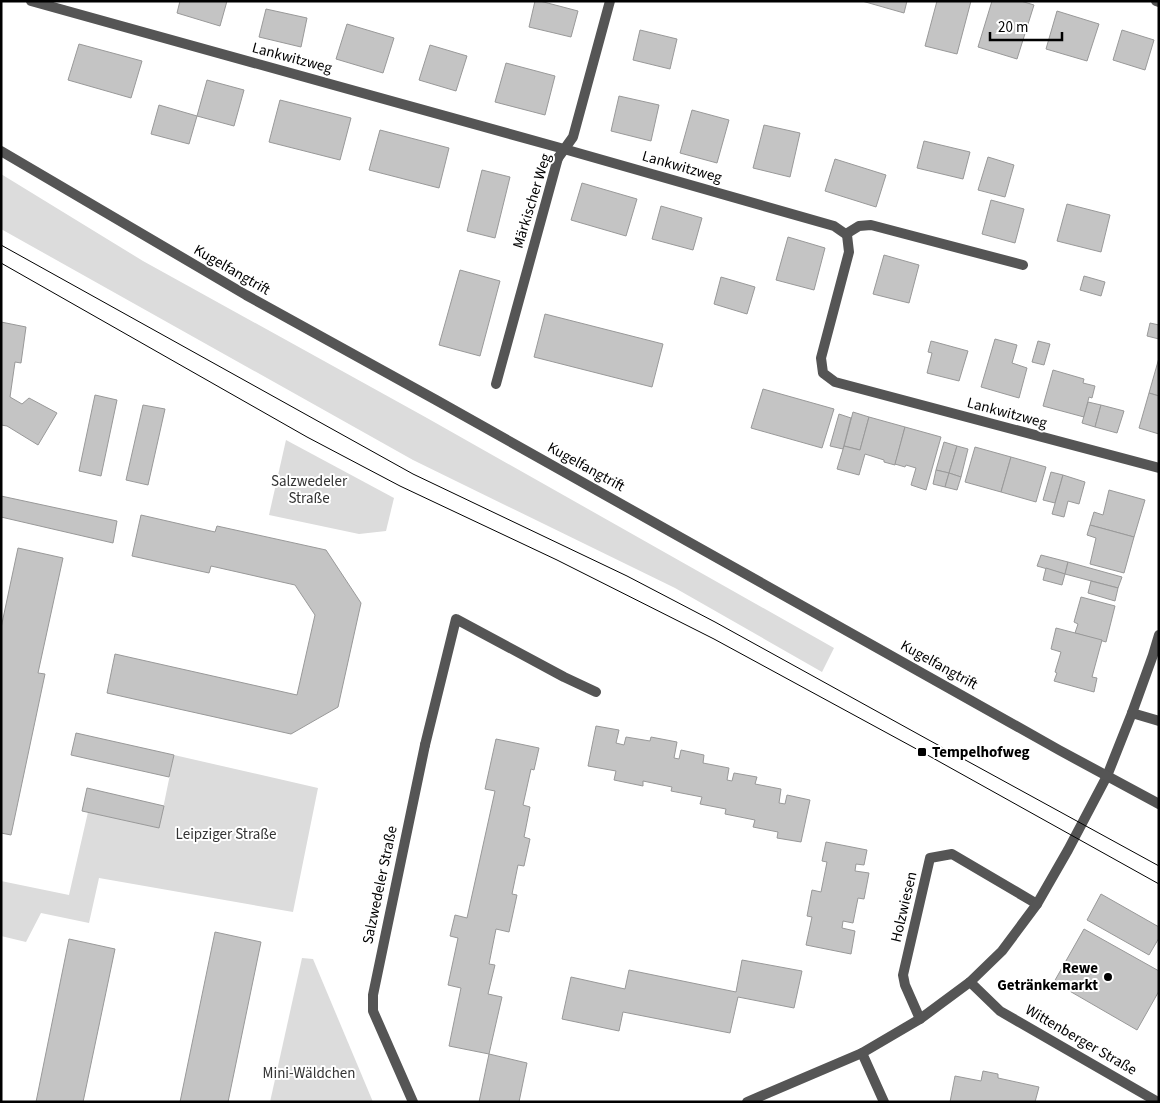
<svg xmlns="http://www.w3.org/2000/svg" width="1160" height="1103" font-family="'Source Sans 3',sans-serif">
	<rect width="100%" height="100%" fill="#fff"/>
	<!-- green -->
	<g fill="#dcdcdc">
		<path d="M1,174l142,87 284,157 407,230 -12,24 -147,-84 -262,-128 -412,-231z"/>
		<path d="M286,440l108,58 -8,33 -27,3 -90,-19z"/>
		<path d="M174,755l144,33 -25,124 -194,-34 -10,45 -48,-10 -15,29 -25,-6v-55l68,14 19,-83 71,16z"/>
		<path d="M302,958l11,1 60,143h-103z"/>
	</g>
	<!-- building -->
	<g fill="#c4c4c4" stroke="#999">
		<path d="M180,1h47l-7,25 -43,-13z"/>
		<path d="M535,1h5l38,10 -7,26 -42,-10z"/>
		<path d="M862,1h45l-3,12z"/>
		<path d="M937,1h34l-14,53 -32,-8z"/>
		<path d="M992,1h29l13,4 -17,54 -39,-12z"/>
		<path d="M266,9l41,9 -6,29 -42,-10z"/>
		<path d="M1057,11l42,13 -12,37 -41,-12z"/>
		<path d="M347,24l47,14 -11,35 -47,-14z"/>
		<path d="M640,30l37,9 -7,30 -37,-9z"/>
		<path d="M1122,30l32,10 -9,30 -32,-10z"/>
		<path d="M79,44l63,17 -11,37 -63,-18z"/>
		<path d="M430,45l37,11 -11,35 -37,-11z"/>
		<path d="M506,63l49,13 -10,39 -50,-13z"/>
		<path d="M207,80l37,10 -10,36 -37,-10z"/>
		<path d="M619,96l40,9 -8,36 -40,-10z"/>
		<path d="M280,100l71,18 -11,42 -71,-18z"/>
		<path d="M159,105l38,11 -8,28 -38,-10z"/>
		<path d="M692,110l37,10 -12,43 -37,-10z"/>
		<path d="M764,125l36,8 -10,44 -37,-9z"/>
		<path d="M380,130l69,18 -10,40 -70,-18z"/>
		<path d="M924,141l46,11 -7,27 -46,-11z"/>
		<path d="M988,157l26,8 -9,32 -27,-7z"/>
		<path d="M835,159l51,16 -10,32 -51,-16z"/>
		<path d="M482,170l28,7 -15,61 -28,-7z"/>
		<path d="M582,183l55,16 -11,37 -55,-16z"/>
		<path d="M991,200l33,9 -9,34 -33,-9z"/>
		<path d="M1067,204l43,11 -9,37 -44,-11z"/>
		<path d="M661,206l41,12 -9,32 -41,-11z"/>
		<path d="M788,237l37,11 -11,42 -38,-10z"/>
		<path d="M884,255l35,10 -10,38 -36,-9z"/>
		<path d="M460,270l40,11 -20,75 -41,-11z"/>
		<path d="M1084,276l21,6 -4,14 -21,-6z"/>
		<path d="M721,277l34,10 -8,27 -33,-10z"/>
		<path d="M545,314l118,30 -11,43 -118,-30z"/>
		<path d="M1,322l25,5 -5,36 -6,-1 -5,35 12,7 7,-6 28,15 -19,32 -31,-19 -6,-1z"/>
		<path d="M1150,323l9,2v14l-12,-3z"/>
		<path d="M995,339l22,6 -5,18 15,5 -8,30 -38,-11z"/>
		<path d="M931,341l4,1 33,9 -9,30 -32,-8 5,-20 -4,-1z"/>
		<path d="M1038,341l12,3 -6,21 -12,-3z"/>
		<path d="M1159,358v38l-10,-3z"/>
		<path d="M1053,370l31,9 -1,4 12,3 -3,12 -3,-1 -5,20 -41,-11z"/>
		<path d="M763,389l71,20 -12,39 -71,-20z"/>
		<path d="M1149,393l10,3v38l-20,-6z"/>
		<path d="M95,395l22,5 -16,76 -22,-5z"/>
		<path d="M1088,402l13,3 -6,22 -13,-4z"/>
		<path d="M143,405l22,4 -17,76 -22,-5z"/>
		<path d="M1101,405l23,6 -7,22 -22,-6z"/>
		<path d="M853,412l16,5 -9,33 -16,-4z"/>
		<path d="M839,414l12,4 -8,31 -13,-3z"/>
		<path d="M869,417l36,10 -10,38 -11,-3v-2l-19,-6 -6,21 -22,-6 7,-23 16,4z"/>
		<path d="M905,427l36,10 -15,53 -15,-5 5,-17 -10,-3 -1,2 -10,-3z"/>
		<path d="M944,442l13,4 -8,27 -13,-3z"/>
		<path d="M957,446l11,3 -7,28 -12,-4z"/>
		<path d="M975,447l36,10 -10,35 -36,-10z"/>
		<path d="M1011,457l35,10 -10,35 -35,-10z"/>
		<path d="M936,470l13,3 -4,14 -12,-3z"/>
		<path d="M1051,472l12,3 -8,28 -12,-3z"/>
		<path d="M949,473l12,4 -4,13 -12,-3z"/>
		<path d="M1063,475l22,7 -6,22 -11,-3 -4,16 -12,-3z"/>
		<path d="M1109,490l36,10 -11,37 -44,-12 4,-13 9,3z"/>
		<path d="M1,496l116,25 -4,22 -112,-26z"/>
		<path d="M141,515l74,17 2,-6 109,24 35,53 -23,104 -47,27 -184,-41 8,-39 182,41 18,-80 -20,-30 -84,-19 -2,7 -77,-17z"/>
		<path d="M1090,525l44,12 -10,36 -34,-9 6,-26 -9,-3z"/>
		<path d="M18,548l45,10 -25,115 7,1 -34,161 -10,-2v-205z"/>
		<path d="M1041,555l27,7 -3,12 -28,-8z"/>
		<path d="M1068,562l54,15 -4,11 -53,-14z"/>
		<path d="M1046,568l19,6 -3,11 -19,-5z"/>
		<path d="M1091,581l27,7 -3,13 -27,-8z"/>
		<path d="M1081,597l34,9 -9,36 -31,-9 3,-9 -4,-2z"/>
		<path d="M1056,628l46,12 -10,37 5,1 -3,14 -40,-11 3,-8 -2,-1 6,-20 -10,-3z"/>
		<path d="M596,726l23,4 -3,13 8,2 2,-8 24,4 1,-4 26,5 -3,16 5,1 2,-9 23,5 -1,8 26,5 -2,12 5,1 2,-8 23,4 -2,7 26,5 -2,14 6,1 2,-9 23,5 -9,42 -24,-4 1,-6 -25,-5 2,-7 -30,-6 1,-5 -26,-5 2,-7 -31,-6 1,-4 -29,-6v5l-29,-6 2,-9 -28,-5z"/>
		<path d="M76,733l98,22 -5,22 -98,-22z"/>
		<path d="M496,739l43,9 -5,22 -3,-1 -8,36 7,2 -6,30 6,2 -6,27 -6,-1 -6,29 5,1 -8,37 -13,-3 -7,35 6,1 -7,29 14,3 -13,57 -40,-8 12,-58 -13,-3 10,-47 -8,-2 5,-21 12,3 28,-127 -10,-2z"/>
		<path d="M87,788l77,18 -5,22 -77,-17z"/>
		<path d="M826,842l41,8 -3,15 -8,-1 -1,7 14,2 -5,26 -6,-1 -5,25 -10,-2 -1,7 13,3 -4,23 -45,-9 6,-28 -5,-1 5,-26 9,2 6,-30 -5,-1z"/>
		<path d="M1101,894l58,33v11l-10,17 -62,-35z"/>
		<path d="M1084,929l75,42v20l-22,39 -83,-48z"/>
		<path d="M215,932l46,10 -33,160h-48z"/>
		<path d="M69,939l46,10 -32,153h-47z"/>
		<path d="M742,960l60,11 -8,37 -56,-11 -8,36 -107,-21 -4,19 -57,-12 9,-42 54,12 4,-19 107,22z"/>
		<path d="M489,1054l38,9 -8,39h-40z"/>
		<path d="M983,1071l15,3v4l41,9 -4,15h-85l5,-26 26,5z"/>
	</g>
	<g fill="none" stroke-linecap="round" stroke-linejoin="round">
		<!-- service -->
		<g stroke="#555" stroke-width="10">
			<path d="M846,234l13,-8 12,-1 152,40"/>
			<path d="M496,384l62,-226"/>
			<path d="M1132,713l27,8"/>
			<path d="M425,745l31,-126 108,58 32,15"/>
			<path d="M920,1019l-15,-34 -2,-10 27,-117 22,-4 85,50"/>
			<path d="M862,1053l22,49"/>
		</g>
		<!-- minor -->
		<g stroke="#555" stroke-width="10">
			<path d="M31,1l533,148 270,77 13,9 2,17 -28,106 2,15 12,9 324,86"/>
			<path d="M1156,1l3,1"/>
			<path d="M558,158l15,-21 37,-136"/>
			<path d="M970,982l30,29 158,91"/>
			<path d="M413,1102l-40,-91v-16l52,-250"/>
			<path d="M747,1102l115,-49 58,-34 50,-37 32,-31 35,-47 31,-54 39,-74 25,-63 21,-58 6,-20"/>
		</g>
		<!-- tertiary -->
		<path stroke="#555" stroke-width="10" d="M1,151l245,144 190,105 623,350 100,54"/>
		<!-- tram -->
		<g stroke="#000" stroke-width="1">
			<path d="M1,245l412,229 214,102 88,46 212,117 232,127"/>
			<path d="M1,263l306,174 93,49 157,74 157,79 208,113 237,132"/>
		</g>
	</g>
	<!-- markers -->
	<g fill="#000" stroke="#fff" stroke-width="2">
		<rect x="917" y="747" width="10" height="10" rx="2.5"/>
		<circle cx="1108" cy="977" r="5"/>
	</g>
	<g text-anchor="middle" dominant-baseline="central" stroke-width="4" stroke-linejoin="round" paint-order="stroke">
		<!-- street labels -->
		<g font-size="15" fill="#000" stroke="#fff">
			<text transform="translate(292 58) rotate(15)">Lankwitzweg</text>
			<text transform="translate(682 167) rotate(16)">Lankwitzweg</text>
			<text transform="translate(532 201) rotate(-73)">Märkischer Weg</text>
			<text transform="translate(232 270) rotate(30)">Kugelfangtrift</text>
			<text transform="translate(1007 413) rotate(15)">Lankwitzweg</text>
			<text transform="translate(586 467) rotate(29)">Kugelfangtrift</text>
			<text transform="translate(939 665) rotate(29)">Kugelfangtrift</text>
			<text transform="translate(380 885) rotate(-78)">Salzwedeler Straße</text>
			<text transform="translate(904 907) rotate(-77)">Holzwiesen</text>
			<text transform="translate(1081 1040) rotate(30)">Wittenberger Straße</text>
		</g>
		<!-- park labels -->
		<g font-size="15" fill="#333" stroke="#fff">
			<text x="309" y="481">Salzwedeler<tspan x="309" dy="17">Straße</tspan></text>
			<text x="226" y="834">Leipziger Straße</text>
			<text x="309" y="1073">Mini-Wäldchen</text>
		</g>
		<!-- poi labels -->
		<g font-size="15" font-weight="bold" fill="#000" stroke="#fff" text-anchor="start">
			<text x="932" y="752">Tempelhofweg</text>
			<text x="1098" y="968" text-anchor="end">Rewe<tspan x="1098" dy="17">Getränkemarkt</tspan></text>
		</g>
	</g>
	<!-- border -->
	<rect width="1160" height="1103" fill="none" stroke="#000000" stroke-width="5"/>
	<!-- scale -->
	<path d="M990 32v8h72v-8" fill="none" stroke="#000000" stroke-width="2.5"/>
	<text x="998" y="32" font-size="15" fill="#000000" stroke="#ffffff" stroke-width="4" paint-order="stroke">20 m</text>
</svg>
